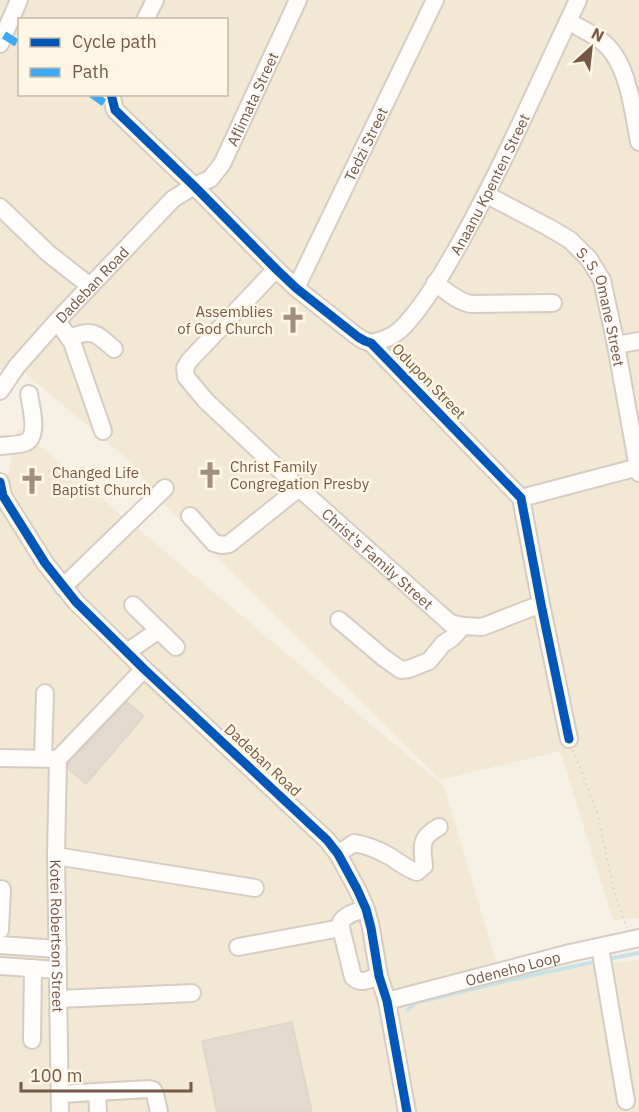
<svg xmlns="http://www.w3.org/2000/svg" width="639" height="1112" font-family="'IBM Plex Sans',sans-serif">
	<rect width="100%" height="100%" fill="#f7f1e5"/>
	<!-- residential -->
	<g fill="#f3e8d4" fill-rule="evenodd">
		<path d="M0,0h639v918l-26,2 -53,-169 -120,29 -280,-280 -26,-35 -117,-99 -17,4zM20,20h206v74h-206z"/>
		<path d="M18,428l426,358 56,189 139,-15v152h-639v-599z"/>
	</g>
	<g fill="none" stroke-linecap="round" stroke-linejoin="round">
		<!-- stream -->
		<g stroke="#c7e2e7" stroke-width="4">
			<path d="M608,959l31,-6"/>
			<path d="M408,1010l7,-7 95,-23 88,-19"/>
		</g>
	</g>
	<!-- building -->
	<g fill="#e3d9cd" stroke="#e0d4c7" stroke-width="1.5">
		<path d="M127,702l17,14 -58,68 -18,-15v-6z"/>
		<path d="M292,1022l20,90h-95l-15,-71z"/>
	</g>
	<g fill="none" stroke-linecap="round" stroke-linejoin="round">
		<defs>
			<g id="minor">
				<path d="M145,20l10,-20"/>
				<path d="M568,21c15,9 35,17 45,32 16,22 21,62 26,89"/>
				<path d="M0,44l19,-44"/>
				<path d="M111,94l4,16 79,76 82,83 20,19 62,49 7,4 6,2 150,155 20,106 28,135"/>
				<path id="s1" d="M487,195l61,32 22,13 19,19 13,21 14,65 23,128"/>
				<path d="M0,207l49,47 41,32"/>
				<path id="s2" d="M276,269l-87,92 -4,7 1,9 20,24 93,87 151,135 13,3 19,1 59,-23"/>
				<path d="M435,283c11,8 22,18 35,21l83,-1"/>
				<path id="s3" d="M296,288l139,-288"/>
				<path d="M57,321l15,21 31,89"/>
				<path d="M69,338c24,-10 27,-5 45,11"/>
				<path id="s4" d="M371,343c10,-2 21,-6 29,-13 23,-22 46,-62 62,-91 43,-77 78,-159 116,-239"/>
				<path d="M616,345l23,-4"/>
				<path id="s5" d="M0,391l17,-25 40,-45 116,-122 21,-13 16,-7 12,-15 76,-164"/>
				<path d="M0,446c7,-1 17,-1 24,-3 16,-5 7,-36 5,-49"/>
				<path d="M0,482l3,14 42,67 31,39 68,67 183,171 11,14 19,35 9,20 5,19 8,48 8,25 20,111"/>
				<path d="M521,498l118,-31"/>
				<path d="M190,516l24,27 8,2 7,-1 70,-56"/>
				<path d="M63,587l102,-99"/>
				<path d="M133,605l43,42"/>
				<path d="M339,620l45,38 17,12 8,-1 20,-8 14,-17 9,-6 11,-12"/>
				<path d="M127,652l32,-22"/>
				<path d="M0,758l58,1 86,-90"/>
				<path d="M43,758l2,-65"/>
				<path id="s6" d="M58,759l-2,97 4,256"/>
				<path d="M338,854l16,-11c13,2 25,7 37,14 9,6 16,12 26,15l7,-6c-2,-20 -5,-28 15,-39"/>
				<path d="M56,856l199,32"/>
				<path d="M366,909c-10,3 -22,5 -26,15l13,53c8,8 17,2 26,-1"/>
				<path d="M0,930l2,-41"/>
				<path d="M0,945l58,4"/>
				<path d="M238,947l103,-19"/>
				<path d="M600,947l26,154"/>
				<path d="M0,966l58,4"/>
				<path d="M59,999l133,-6"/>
				<path id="s7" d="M387,1001l183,-48 69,-15"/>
				<path d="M32,1040l1,-72"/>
				<path d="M97,1092l1,20"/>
				<path d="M60,1094l89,-5 4,1 2,4 4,18"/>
			</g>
		</defs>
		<!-- minor casing -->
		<use href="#minor" stroke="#d6ccc1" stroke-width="20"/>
		<!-- path -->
		<path stroke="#d9d1ca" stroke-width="2" stroke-dasharray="1.5 4.5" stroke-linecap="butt" d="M573,750l24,62 18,84 12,32"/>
		<!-- minor -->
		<use href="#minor" stroke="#fefdfb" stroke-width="16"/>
		<!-- quiet -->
		<g stroke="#3fa9f5" stroke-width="8" stroke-dasharray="15 8" stroke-linecap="butt">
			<path d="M4,35l16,10"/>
			<path d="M92,94l22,16"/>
		</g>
		<defs>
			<g id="cycleway">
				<path d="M111,94l4,16 79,76 82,83 20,19 62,49 7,4 6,2 150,155 20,106 28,135"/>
				<path d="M0,482l3,14 42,67 31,39 68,67 183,171 11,14 19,35 9,20 5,19 8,48 8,25 20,111"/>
			</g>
		</defs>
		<!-- cycleway casing -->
		<use href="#cycleway" stroke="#fff7e6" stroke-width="13"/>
		<!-- cycleway -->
		<use href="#cycleway" stroke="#0057b8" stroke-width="9"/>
	</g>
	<!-- icons -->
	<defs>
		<symbol id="church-bare" viewBox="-9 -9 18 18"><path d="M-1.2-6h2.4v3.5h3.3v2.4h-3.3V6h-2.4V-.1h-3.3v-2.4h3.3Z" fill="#a28e7d" stroke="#fff7e6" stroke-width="2.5" paint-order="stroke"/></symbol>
	</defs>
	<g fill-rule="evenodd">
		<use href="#church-bare" x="274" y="301" width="38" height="38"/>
		<use href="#church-bare" x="191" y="456" width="38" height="38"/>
		<use href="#church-bare" x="13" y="462" width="38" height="38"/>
	</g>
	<g text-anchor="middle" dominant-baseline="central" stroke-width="5" stroke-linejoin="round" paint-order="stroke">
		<!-- street labels -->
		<g font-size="15" fill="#755945" stroke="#fff7e6">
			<text stroke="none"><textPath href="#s5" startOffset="392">Aflimata Street</textPath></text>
			<text stroke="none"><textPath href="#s3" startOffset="160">Tedzi Street</textPath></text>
			<text stroke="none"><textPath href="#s4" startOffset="204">Anaanu Kpenten Street</textPath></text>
			<text stroke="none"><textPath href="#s5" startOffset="141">Dadeban Road</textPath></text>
			<text stroke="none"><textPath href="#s1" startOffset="171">S. S. Omane Street</textPath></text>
			<text transform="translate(429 381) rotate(46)">Odupon Street</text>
			<text stroke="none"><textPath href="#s2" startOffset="408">Christ's Family Street</textPath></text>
			<text transform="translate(263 760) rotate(43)">Dadeban Road</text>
			<text stroke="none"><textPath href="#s6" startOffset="177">Kotei Robertson Street</textPath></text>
			<text stroke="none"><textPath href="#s7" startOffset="130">Odeneho Loop</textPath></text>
		</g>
		<!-- poi labels -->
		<g font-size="15" fill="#755945" stroke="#fff7e6" text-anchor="start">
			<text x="273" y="311" text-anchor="end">Assemblies<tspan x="273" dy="17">of God Church</tspan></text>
			<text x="230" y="466">Christ Family<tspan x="230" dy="17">Congregation Presby</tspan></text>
			<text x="52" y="472">Changed Life<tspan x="52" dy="17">Baptist Church</tspan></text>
		</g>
	</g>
	<!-- legend -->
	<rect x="18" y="18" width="210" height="78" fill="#fff7e6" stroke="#c8b8a6" stroke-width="1.5"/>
	<rect x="30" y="38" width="30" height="9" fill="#0057b8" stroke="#c8b8a6" stroke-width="1.5"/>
	<text x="72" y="48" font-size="18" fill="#755945">Cycle path</text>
	<rect x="30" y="68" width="30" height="9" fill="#3fa9f5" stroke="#c8b8a6" stroke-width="1.5"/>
	<text x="72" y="78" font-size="18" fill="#755945">Path</text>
	<!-- north arrow -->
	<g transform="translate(591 48) rotate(27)" stroke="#fff7e6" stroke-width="4.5" paint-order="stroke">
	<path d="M0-4.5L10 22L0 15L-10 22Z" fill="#755945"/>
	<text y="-9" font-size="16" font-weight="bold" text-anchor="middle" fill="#755945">N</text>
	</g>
	<!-- scale -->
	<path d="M21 1082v9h170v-9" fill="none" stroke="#755945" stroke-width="3"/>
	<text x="30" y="1082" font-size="18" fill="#755945" stroke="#fff7e6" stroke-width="4.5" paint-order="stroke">100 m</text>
</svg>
